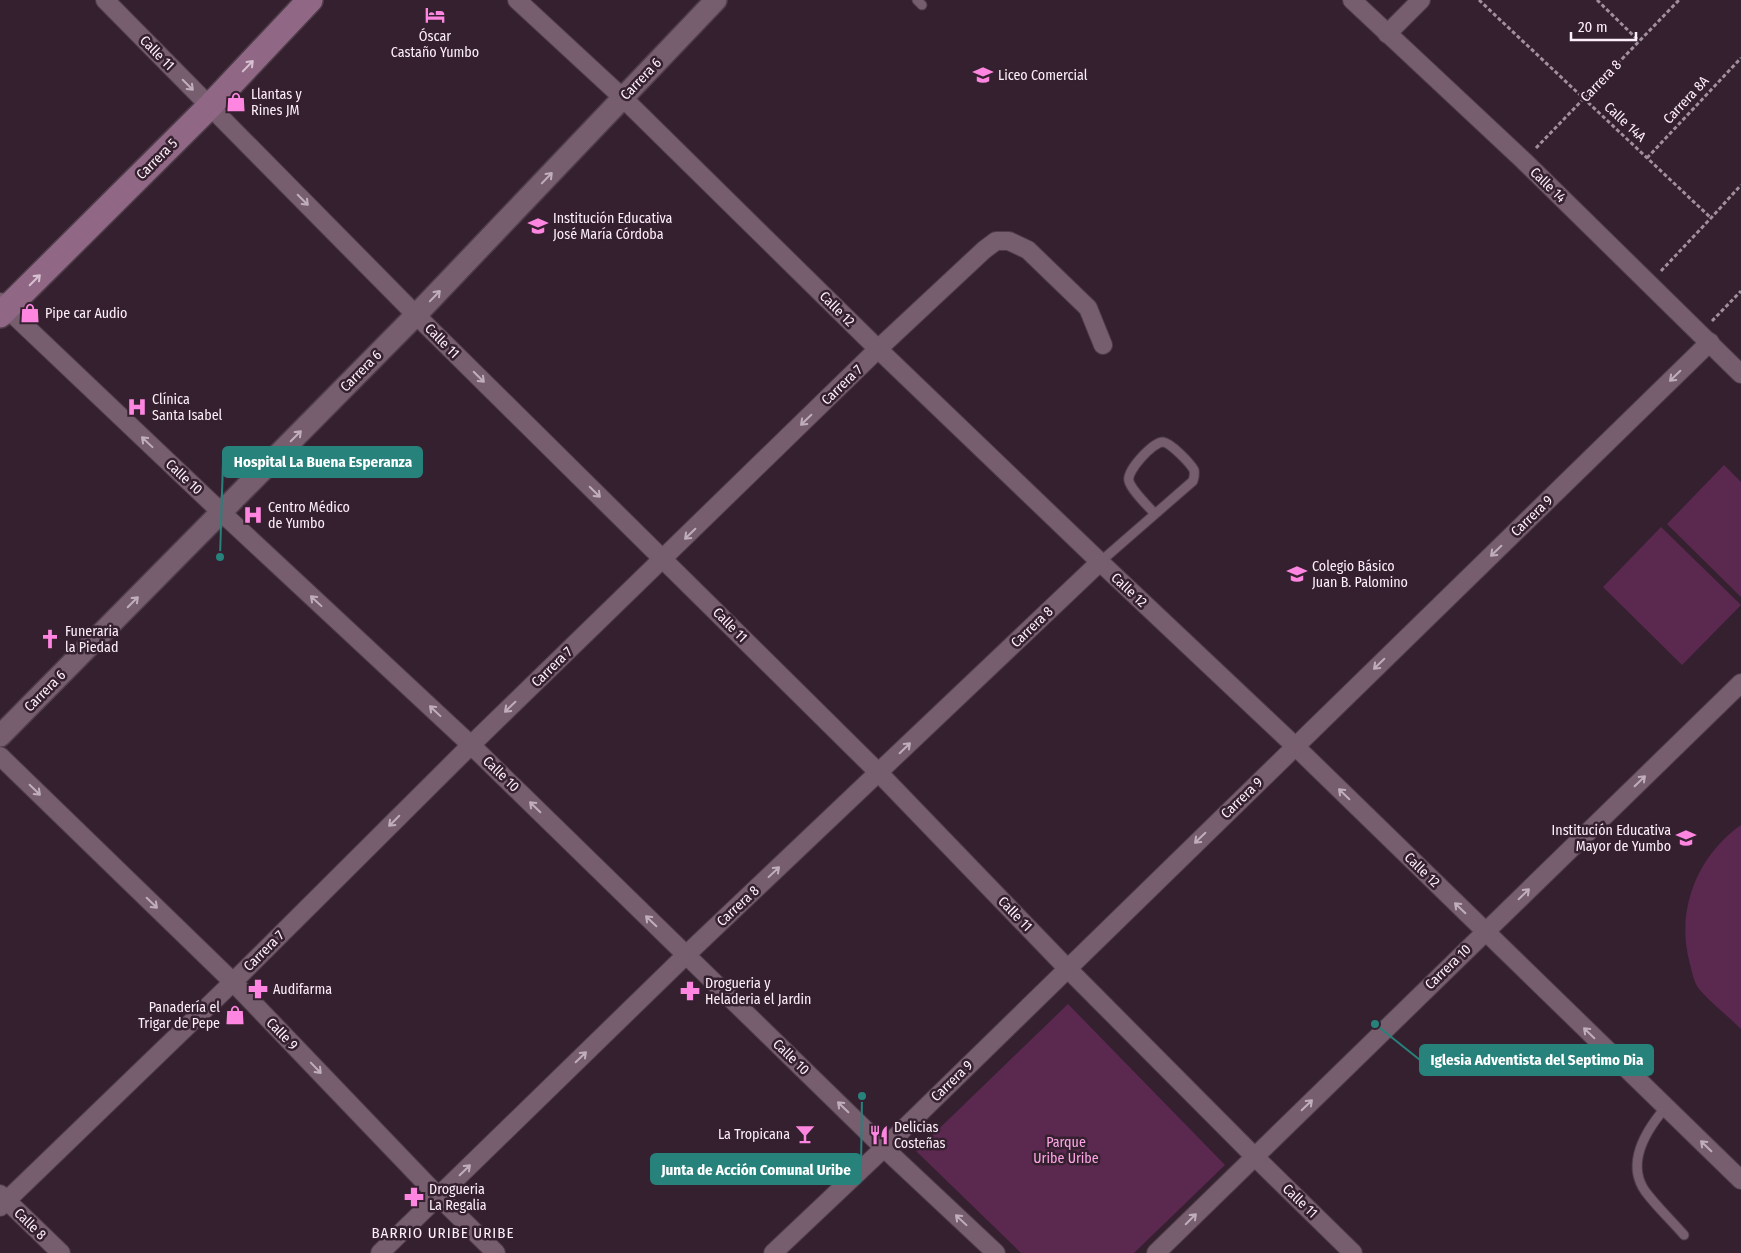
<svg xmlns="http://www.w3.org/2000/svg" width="1741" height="1253" font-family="'Fira Sans Condensed',sans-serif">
	<rect width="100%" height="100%" fill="#35202f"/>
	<!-- green -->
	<g fill="#5b284f">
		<path d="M1724,465l17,17v115l-74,-73z"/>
		<path d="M1661,527l80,78 -59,60 -79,-78z"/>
		<path d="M1741,825v204c-11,-11 -37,-32 -44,-43 -4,-7 -5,-15 -7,-22 -15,-53 7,-108 51,-139z"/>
		<path d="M1068,1004l157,161 -91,88h-113l-105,-102z"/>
	</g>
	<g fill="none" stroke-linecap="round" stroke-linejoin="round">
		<defs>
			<g id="service">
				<path d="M917,0l5,5"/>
				<path d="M1100,562l93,-81c1,-4 2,-6 1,-11 -4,-7 -23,-27 -31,-28 -10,0 -37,29 -34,39 2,9 19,25 26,33"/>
				<path d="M1666,1107c-19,22 -41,55 -21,84 11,15 26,29 39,44"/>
			</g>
			<g id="minor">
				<path d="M105,0l311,315 463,458 188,195 187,188 99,97"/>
				<path d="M517,0l106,98 255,251 222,213 195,184 446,434"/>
				<path d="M1352,0l172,161 217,213"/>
				<path d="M1387,34l34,-34"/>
				<path d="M0,302l221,210 250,233 413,403 112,105"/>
				<path d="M0,756l233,226 205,214 58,57"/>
				<path d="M0,1194l61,59"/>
				<path d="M0,1207l233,-225 238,-237 407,-396 106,-99 12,-9h13l19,9 60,58 15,37"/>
				<path d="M380,1253l306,-298 414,-393"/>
				<path d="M773,1253l111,-105 826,-806"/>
				<path d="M1156,1253l585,-570"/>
			</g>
			<path id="tertiary" d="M0,736l416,-421 300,-315"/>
			<path id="secondary" d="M0,315l210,-209 100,-106"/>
		</defs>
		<!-- service casing -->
		<use href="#service" stroke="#4e3c49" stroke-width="11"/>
		<!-- minor casing -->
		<use href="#minor" stroke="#4e3c49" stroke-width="20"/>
		<!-- tertiary casing -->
		<use href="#tertiary" stroke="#4e3c49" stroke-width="24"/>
		<!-- secondary casing -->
		<use href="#secondary" stroke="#4e3c49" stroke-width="28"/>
		<!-- path -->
		<g stroke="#a1909c" stroke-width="3" stroke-dasharray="4 2.5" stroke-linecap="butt">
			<path d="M1479,0l232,218"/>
			<path d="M1597,0l42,41"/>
			<path d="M1536,148l143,-148"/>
			<path d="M1647,158l94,-100"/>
			<path d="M1661,271l50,-53 30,-33"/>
			<path d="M1712,321l29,-30"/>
		</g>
		<!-- service -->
		<use href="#service" stroke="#765e6f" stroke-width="9"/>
		<!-- minor -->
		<use href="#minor" stroke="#765e6f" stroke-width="18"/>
		<!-- tertiary -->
		<use href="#tertiary" stroke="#765e6f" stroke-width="21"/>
		<!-- secondary -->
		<use href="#secondary" stroke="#906885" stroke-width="25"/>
	</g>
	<!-- one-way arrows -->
	<defs><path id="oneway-shaft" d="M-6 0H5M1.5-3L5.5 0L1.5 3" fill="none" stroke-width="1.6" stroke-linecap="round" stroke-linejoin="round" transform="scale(1.25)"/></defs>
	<g stroke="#d7c0d0">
		<use href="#oneway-shaft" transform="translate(248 66) rotate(-46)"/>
		<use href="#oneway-shaft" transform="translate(35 280) rotate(-45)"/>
	</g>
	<g stroke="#c0aebb">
		<use href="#oneway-shaft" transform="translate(188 85) rotate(45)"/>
		<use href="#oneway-shaft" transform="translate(547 178) rotate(-46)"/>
		<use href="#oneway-shaft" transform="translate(303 200) rotate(45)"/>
		<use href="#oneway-shaft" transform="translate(435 296) rotate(-46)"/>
		<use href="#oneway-shaft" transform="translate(1675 376) rotate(136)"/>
		<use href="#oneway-shaft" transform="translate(479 377) rotate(45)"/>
		<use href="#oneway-shaft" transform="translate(806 420) rotate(136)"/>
		<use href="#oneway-shaft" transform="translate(296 436) rotate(-45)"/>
		<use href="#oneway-shaft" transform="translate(147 442) rotate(-137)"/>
		<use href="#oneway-shaft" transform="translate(595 492) rotate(45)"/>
		<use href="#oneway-shaft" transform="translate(690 534) rotate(136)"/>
		<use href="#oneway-shaft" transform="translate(1496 551) rotate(136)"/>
		<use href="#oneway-shaft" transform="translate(316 601) rotate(-137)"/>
		<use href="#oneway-shaft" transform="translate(133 602) rotate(-45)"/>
		<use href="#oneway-shaft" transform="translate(1379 664) rotate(136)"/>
		<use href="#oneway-shaft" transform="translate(510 707) rotate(136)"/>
		<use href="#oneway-shaft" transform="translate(435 711) rotate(-137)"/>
		<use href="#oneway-shaft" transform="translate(905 748) rotate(-44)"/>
		<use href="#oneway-shaft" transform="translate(1640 781) rotate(-44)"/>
		<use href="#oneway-shaft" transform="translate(35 790) rotate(44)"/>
		<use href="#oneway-shaft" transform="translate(1344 794) rotate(-136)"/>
		<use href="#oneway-shaft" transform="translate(535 807) rotate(-136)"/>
		<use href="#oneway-shaft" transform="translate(394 821) rotate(135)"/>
		<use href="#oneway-shaft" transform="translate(1200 838) rotate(136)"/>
		<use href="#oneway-shaft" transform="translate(774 872) rotate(-43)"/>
		<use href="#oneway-shaft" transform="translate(1524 894) rotate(-44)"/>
		<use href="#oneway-shaft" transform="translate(152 903) rotate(44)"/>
		<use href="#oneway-shaft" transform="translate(1460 908) rotate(-136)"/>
		<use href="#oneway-shaft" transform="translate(651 921) rotate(-136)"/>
		<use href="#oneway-shaft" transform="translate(1589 1033) rotate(-136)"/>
		<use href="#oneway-shaft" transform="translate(581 1057) rotate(-44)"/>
		<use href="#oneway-shaft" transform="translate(316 1068) rotate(46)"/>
		<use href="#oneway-shaft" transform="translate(1307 1105) rotate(-44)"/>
		<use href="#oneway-shaft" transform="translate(843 1107) rotate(-136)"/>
		<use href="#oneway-shaft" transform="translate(1706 1146) rotate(-136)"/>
		<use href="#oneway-shaft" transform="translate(465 1170) rotate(-44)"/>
		<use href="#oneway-shaft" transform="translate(1191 1219) rotate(-45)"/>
		<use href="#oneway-shaft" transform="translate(961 1220) rotate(-137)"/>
	</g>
	<!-- icons -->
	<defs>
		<symbol id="hotel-bare" viewBox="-9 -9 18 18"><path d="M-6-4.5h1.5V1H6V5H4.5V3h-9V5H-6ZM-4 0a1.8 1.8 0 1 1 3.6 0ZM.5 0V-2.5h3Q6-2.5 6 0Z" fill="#fe86e0" stroke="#35202f" stroke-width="2.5" paint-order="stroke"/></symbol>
		<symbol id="school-bare" viewBox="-9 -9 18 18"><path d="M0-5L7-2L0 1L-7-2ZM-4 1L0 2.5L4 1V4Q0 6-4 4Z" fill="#fe86e0" stroke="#35202f" stroke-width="2.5" paint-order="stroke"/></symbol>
		<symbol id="shop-bare" viewBox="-9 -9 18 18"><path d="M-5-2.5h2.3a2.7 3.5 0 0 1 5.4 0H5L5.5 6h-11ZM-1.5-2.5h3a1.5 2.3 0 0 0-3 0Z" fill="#fe86e0" stroke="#35202f" stroke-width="2.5" paint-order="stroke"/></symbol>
		<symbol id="hospital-bare" viewBox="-9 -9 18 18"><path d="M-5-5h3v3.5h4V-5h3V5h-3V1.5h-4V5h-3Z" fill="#fe86e0" stroke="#35202f" stroke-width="2.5" paint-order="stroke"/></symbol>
		<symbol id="church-bare" viewBox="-9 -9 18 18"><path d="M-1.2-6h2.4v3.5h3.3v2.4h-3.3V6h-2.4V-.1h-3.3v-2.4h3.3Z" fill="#fe86e0" stroke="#35202f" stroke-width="2.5" paint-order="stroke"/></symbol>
		<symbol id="pharmacy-bare" viewBox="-9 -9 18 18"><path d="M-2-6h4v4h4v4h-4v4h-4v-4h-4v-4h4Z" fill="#fe86e0" stroke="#35202f" stroke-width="2.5" paint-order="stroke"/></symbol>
		<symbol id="bar-bare" viewBox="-9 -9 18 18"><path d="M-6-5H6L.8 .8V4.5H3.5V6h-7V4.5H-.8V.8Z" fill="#fe86e0" stroke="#35202f" stroke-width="2.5" paint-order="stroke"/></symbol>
		<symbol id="restaurant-bare" viewBox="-9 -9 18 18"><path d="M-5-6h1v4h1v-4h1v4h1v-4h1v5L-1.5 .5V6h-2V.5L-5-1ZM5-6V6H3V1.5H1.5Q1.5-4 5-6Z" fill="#fe86e0" stroke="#35202f" stroke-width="2.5" paint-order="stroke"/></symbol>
	</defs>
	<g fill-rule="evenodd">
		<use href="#hotel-bare" x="421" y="1" width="28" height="28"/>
		<use href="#school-bare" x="969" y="61" width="28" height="28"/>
		<use href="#shop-bare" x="222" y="88" width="28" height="28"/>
		<use href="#school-bare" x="524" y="212" width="28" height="28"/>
		<use href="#shop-bare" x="16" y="299" width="28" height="28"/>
		<use href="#hospital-bare" x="123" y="393" width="28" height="28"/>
		<use href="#hospital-bare" x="239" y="501" width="28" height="28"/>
		<use href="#school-bare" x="1283" y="560" width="28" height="28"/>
		<use href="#church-bare" x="36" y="625" width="28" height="28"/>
		<use href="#school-bare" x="1672" y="824" width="28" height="28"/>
		<use href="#pharmacy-bare" x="244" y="975" width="28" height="28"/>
		<use href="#pharmacy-bare" x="676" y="977" width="28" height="28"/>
		<use href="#shop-bare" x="221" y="1001" width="28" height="28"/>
		<use href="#bar-bare" x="791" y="1120" width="28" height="28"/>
		<use href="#restaurant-bare" x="865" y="1121" width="28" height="28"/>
		<use href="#pharmacy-bare" x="400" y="1183" width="28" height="28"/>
	</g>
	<g text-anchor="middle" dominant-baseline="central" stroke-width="5" stroke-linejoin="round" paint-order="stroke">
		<!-- poi labels -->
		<g font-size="14" fill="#fdeff9" stroke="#35202f" text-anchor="start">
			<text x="435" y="36" text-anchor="middle">Óscar<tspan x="435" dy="16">Castaño Yumbo</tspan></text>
			<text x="998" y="75">Liceo Comercial</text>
			<text x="251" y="94">Llantas y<tspan x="251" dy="16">Rines JM</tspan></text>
			<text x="553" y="218">Institución Educativa<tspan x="553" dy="16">José María Córdoba</tspan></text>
			<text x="45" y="313">Pipe car Audio</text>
			<text x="152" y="399">Clínica<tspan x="152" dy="16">Santa Isabel</tspan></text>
			<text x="268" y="507">Centro Médico<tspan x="268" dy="16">de Yumbo</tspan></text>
			<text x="1312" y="566">Colegio Básico<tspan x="1312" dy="16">Juan B. Palomino</tspan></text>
			<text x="65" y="631">Funeraria<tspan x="65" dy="16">la Piedad</tspan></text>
			<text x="1671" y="830" text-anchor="end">Institución Educativa<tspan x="1671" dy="16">Mayor de Yumbo</tspan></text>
			<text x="705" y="983">Drogueria y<tspan x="705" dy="16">Heladeria el Jardin</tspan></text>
			<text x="273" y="989">Audifarma</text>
			<text x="220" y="1007" text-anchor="end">Panadería el<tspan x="220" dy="16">Trigar de Pepe</tspan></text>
			<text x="894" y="1127">Delicias<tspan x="894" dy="16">Costeñas</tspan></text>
			<text x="790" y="1134" text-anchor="end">La Tropicana</text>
			<text x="429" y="1189">Drogueria<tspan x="429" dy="16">La Regalia</tspan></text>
		</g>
		<!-- street labels -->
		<g font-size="14" fill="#fdeff9" stroke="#35202f">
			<text transform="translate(157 53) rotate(45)">Calle 11</text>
			<text transform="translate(641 79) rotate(-46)">Carrera 6</text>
			<text transform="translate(1601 81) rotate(-46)">Carrera 8</text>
			<text transform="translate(1686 100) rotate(-47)">Carrera 8A</text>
			<text transform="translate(1625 122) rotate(43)">Calle 14A</text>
			<text transform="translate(157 159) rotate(-45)">Carrera 5</text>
			<text transform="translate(1548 185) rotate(44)">Calle 14</text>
			<text transform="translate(837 309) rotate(45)">Calle 12</text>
			<text transform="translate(442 341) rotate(45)">Calle 11</text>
			<text transform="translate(361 371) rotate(-45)">Carrera 6</text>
			<text transform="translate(842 385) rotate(-44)">Carrera 7</text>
			<text transform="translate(184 477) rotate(43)">Calle 10</text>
			<text transform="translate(1532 516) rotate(-44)">Carrera 9</text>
			<text transform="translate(1129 590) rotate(43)">Calle 12</text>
			<text transform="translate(730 625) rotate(45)">Calle 11</text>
			<text transform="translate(1032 627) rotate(-44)">Carrera 8</text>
			<text transform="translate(552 667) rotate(-44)">Carrera 7</text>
			<text transform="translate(45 691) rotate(-45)">Carrera 6</text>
			<text transform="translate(501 774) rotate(44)">Calle 10</text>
			<text transform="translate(1242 798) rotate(-44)">Carrera 9</text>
			<text transform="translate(1422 870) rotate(44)">Calle 12</text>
			<text transform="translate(738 906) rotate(-43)">Carrera 8</text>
			<text transform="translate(1015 914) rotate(46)">Calle 11</text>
			<text transform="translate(264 951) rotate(-45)">Carrera 7</text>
			<text transform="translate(1448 967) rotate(-44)">Carrera 10</text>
			<text transform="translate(282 1034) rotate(46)">Calle 9</text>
			<text transform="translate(791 1057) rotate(44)">Calle 10</text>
			<text transform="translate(952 1081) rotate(-44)">Carrera 9</text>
			<text transform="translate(1300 1201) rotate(44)">Calle 11</text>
			<text transform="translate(30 1224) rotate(44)">Calle 8</text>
		</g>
		<!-- park labels -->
		<g font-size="14" fill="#ffa5e6" stroke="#35202f">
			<text x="1066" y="1142">Parque<tspan x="1066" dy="16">Uribe Uribe</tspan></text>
		</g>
		<!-- neighbourhood labels -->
		<g font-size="15" letter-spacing="1" fill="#fdeff9" stroke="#35202f">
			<text x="443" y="1233">BARRIO URIBE URIBE</text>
		</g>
	</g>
	<!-- callouts -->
	<path fill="none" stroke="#27827c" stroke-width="2" d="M220 557L223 462M1375 1024L1420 1060M862 1096L861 1169"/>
	<g fill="#27827c" stroke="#35202f" stroke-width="2">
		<circle cx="220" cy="557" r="5"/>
		<circle cx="1375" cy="1024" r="5"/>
		<circle cx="862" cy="1096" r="5"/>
	</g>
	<g fill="#27827c" stroke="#27827c" stroke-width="2">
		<rect x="223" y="447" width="199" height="30" rx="5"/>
		<rect x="1420" y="1045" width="233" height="30" rx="5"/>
		<rect x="651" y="1154" width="210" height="30" rx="5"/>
	</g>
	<g font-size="15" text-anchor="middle" font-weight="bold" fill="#fff">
		<text x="323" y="467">Hospital La Buena Esperanza</text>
		<text x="1537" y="1065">Iglesia Adventista del Septimo Dia</text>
		<text x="756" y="1175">Junta de Acción Comunal Uribe</text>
	</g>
	<!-- scale -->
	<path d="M1571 32v8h65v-8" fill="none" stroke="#fdeff9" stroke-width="2.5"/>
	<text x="1578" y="32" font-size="15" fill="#fdeff9" stroke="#35202f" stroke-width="4" paint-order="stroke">20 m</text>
</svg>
